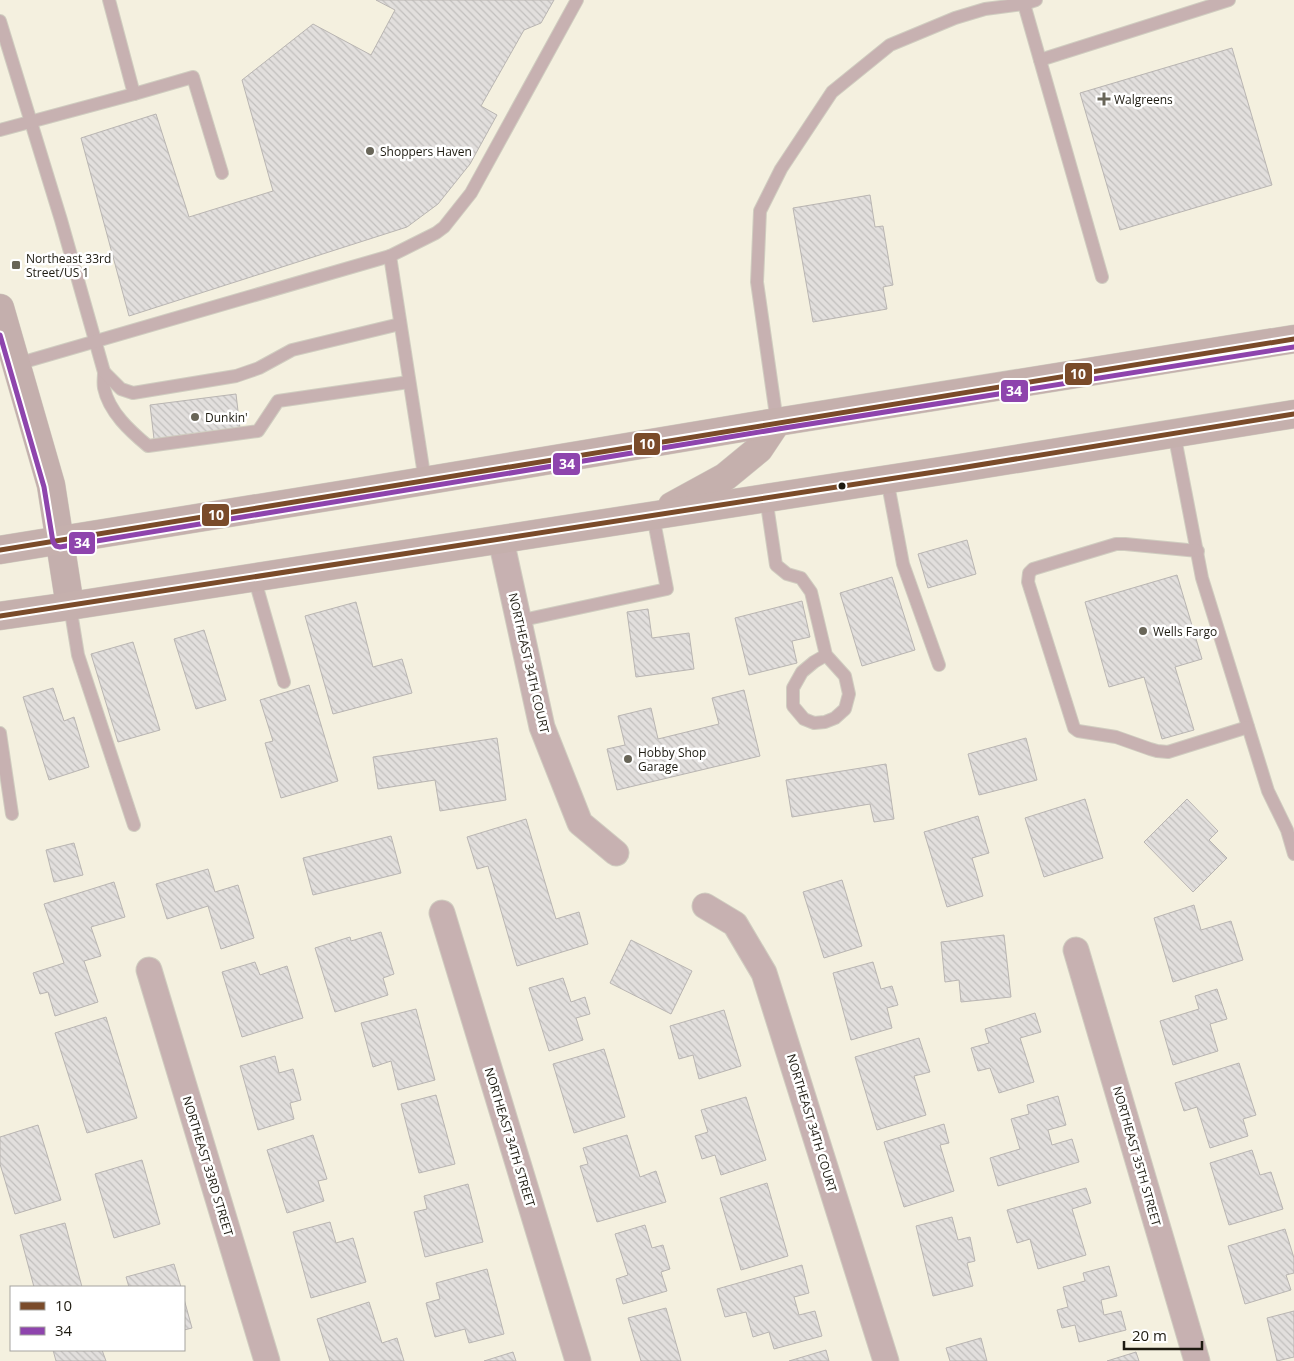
<svg xmlns="http://www.w3.org/2000/svg" width="1294" height="1361" font-family="'Open Sans',sans-serif">
	<defs>
		<pattern id="building-back-hatch" width="6" height="6" patternUnits="userSpaceOnUse" patternTransform="scale(1.25)"><rect width="6" height="6" fill="#e2dfdd"/><path d="M-1 5l2 2M0 0l6 6M5-1l2 2" fill="none" stroke="#c1bfbd"/></pattern>
	</defs>
	<rect width="100%" height="100%" fill="#f4f0df"/>
	<!-- building -->
	<g fill="url(#building-back-hatch)" stroke="#b9b5b2">
		<path d="M376,0h178l-13,23 -17,7 -43,76 16,9 -27,49 -32,40 -31,23 -278,89 -48,-178 75,-24 33,103 84,-26 -31,-111 71,-56 58,31 24,-45z"/>
		<path d="M1232,48l40,137 -152,45 -40,-137z"/>
		<path d="M870,195l5,32 8,-1 10,59 -10,2 4,22 -74,13 -20,-114z"/>
		<path d="M236,394l4,34 -86,11 -4,-34z"/>
		<path d="M967,540l9,34 -48,14 -10,-34z"/>
		<path d="M1177,575l25,84 -27,8 19,63 -32,9 -18,-62 -35,10 -24,-85z"/>
		<path d="M892,577l23,73 -53,16 -22,-73z"/>
		<path d="M802,601l8,36 -18,4 5,22 -48,12 -14,-57z"/>
		<path d="M356,602l17,65 29,-8 10,34 -79,21 -28,-98z"/>
		<path d="M648,609l4,29 37,-5 5,36 -58,8 -9,-65z"/>
		<path d="M204,630l22,70 -30,9 -22,-70z"/>
		<path d="M133,642l27,88 -42,12 -27,-88z"/>
		<path d="M309,685l29,96 -57,17 -16,-55 8,-2 -13,-41z"/>
		<path d="M53,688l11,33 10,-4 15,50 -40,13 -26,-83z"/>
		<path d="M744,690l16,66 -143,34 -10,-41 18,-4 -7,-29 33,-8 7,31 61,-15 -7,-26z"/>
		<path d="M497,738l9,62 -66,11 -5,-31 -57,9 -5,-32z"/>
		<path d="M1026,738l11,42 -58,15 -11,-41z"/>
		<path d="M886,764l8,55 -20,3 -4,-18 -78,13 -6,-37z"/>
		<path d="M1085,799l18,59 -59,19 -19,-59z"/>
		<path d="M1187,799l31,32 -9,9 18,18 -34,34 -49,-50z"/>
		<path d="M978,816l11,37 -17,5 11,38 -36,11 -23,-75z"/>
		<path d="M526,819l30,100 23,-7 9,32 -71,22 -29,-100 -11,3 -10,-32z"/>
		<path d="M391,836l10,37 -88,22 -10,-37z"/>
		<path d="M74,843l9,32 -29,7 -8,-32z"/>
		<path d="M208,869l7,23 23,-7 16,53 -33,11 -13,-43 -41,13 -11,-35z"/>
		<path d="M842,880l20,66 -38,12 -21,-66z"/>
		<path d="M114,882l11,35 -34,10 10,29 -17,5 14,41 -43,14 -7,-24 -8,2 -7,-21 31,-10 -20,-59z"/>
		<path d="M1194,905l7,25 30,-9 12,39 -70,22 -19,-64z"/>
		<path d="M381,932l13,42 -11,4 5,17 -53,17 -20,-64 35,-11 1,4z"/>
		<path d="M1004,935l7,62 -50,5 -2,-22 -14,2 -4,-40z"/>
		<path d="M631,940l61,31 -21,43 -61,-31z"/>
		<path d="M255,962l5,13 27,-9 16,52 -61,19 -20,-65z"/>
		<path d="M873,962l8,27 11,-3 6,19 -11,3 5,20 -41,12 -18,-67z"/>
		<path d="M563,978l8,24 14,-5 5,17 -14,4 7,22 -34,11 -20,-63z"/>
		<path d="M1217,989l10,30 -17,5 8,27 -45,14 -13,-44 39,-12 -4,-13z"/>
		<path d="M416,1009l19,71 -37,10 -7,-29 -18,6 -12,-44z"/>
		<path d="M724,1010l17,56 -42,13 -6,-24 -14,4 -9,-33z"/>
		<path d="M1035,1013l6,19 -21,6 14,44 -35,11 -9,-25 -12,3 -7,-23 18,-5 -4,-14z"/>
		<path d="M106,1017l31,101 -50,15 -32,-100z"/>
		<path d="M919,1038l11,34 -16,4 12,39 -49,15 -22,-73z"/>
		<path d="M604,1049l21,68 -51,16 -21,-69z"/>
		<path d="M275,1056l4,17 14,-4 8,31 -11,3 4,16 -36,11 -18,-64z"/>
		<path d="M1239,1063l17,52 -13,4 5,17 -38,12 -13,-41 -13,4 -9,-28z"/>
		<path d="M436,1095l19,69 -36,9 -18,-69z"/>
		<path d="M1058,1096l8,29 -18,5 4,15 20,-6 7,23 -81,24 -8,-28 30,-9 -9,-30 18,-5 -2,-9z"/>
		<path d="M746,1097l20,63 -45,15 -6,-20 -13,4 -7,-23 13,-4 -7,-22z"/>
		<path d="M944,1124l5,19 -9,2 14,46 -50,16 -20,-65z"/>
		<path d="M38,1125l23,75 -46,14 -15,-50v-27z"/>
		<path d="M313,1135l14,44 -9,2 6,20 -37,12 -20,-63z"/>
		<path d="M627,1135l13,42 16,-6 10,31 -69,20 -17,-56 8,-2 -5,-16z"/>
		<path d="M1252,1150l8,25 11,-3 12,37 -54,16 -19,-62z"/>
		<path d="M142,1160l18,64 -46,14 -19,-64z"/>
		<path d="M767,1183l21,73 -47,14 -21,-72z"/>
		<path d="M468,1184l15,58 -58,15 -11,-45 13,-3 -3,-13z"/>
		<path d="M1086,1188l5,15 -19,6 14,46 -48,14 -8,-30 -13,4 -10,-33z"/>
		<path d="M952,1217l6,23 12,-3 5,24 -8,2 6,23 -40,10 -17,-70z"/>
		<path d="M330,1222l6,21 17,-5 13,44 -55,16 -18,-66z"/>
		<path d="M65,1223l17,64h-48l-14,-52z"/>
		<path d="M645,1225l7,23 11,-3 7,24 -9,3 6,19 -44,13 -7,-25 12,-4 -13,-41z"/>
		<path d="M1285,1229l9,29v15l-8,2 5,15 -46,14 -17,-58z"/>
		<path d="M174,1264l7,23h-52l-3,-10z"/>
		<path d="M802,1265l7,28 -15,4 5,18 16,-4 7,25 -48,13 -5,-17 -16,5 -7,-25 -21,5 -8,-28z"/>
		<path d="M1109,1266l8,30 -16,4 3,15 17,-4 5,19 -47,12 -4,-17 -13,3 -5,-18 11,-3 -5,-20 22,-6 -2,-8z"/>
		<path d="M487,1269l17,65 -35,9 -4,-14 -30,8 -9,-34 14,-4 -4,-16z"/>
		<path d="M184,1299l8,29 -8,2z"/>
		<path d="M369,1302l13,41 15,-5 7,23h-74l-13,-42z"/>
		<path d="M666,1308l15,53h-40l-13,-43z"/>
		<path d="M1294,1311v46l-17,4 -10,-43z"/>
		<path d="M981,1338l6,23h-37l-4,-13z"/>
		<path d="M53,1350h49l4,11h-50z"/>
		<path d="M826,1350l3,11h-40z"/>
		<path d="M513,1352l3,9h-32z"/>
		<path d="M1136,1352l3,9h-32z"/>
	</g>
	<g fill="none" stroke-linecap="round" stroke-linejoin="round">
		<defs>
			<g id="lane">
				<path d="M1024,4l78,273"/>
				<path d="M0,21l61,199 43,152c0,5 -1,11 0,16 5,24 26,43 44,58l110,-15 20,-30 131,-19"/>
				<path d="M1040,60l189,-60"/>
				<path d="M134,94l59,-17 29,96"/>
				<path d="M0,130l134,-36 -25,-94"/>
				<path d="M390,256l35,225"/>
				<path d="M17,364l373,-108 46,-23 8,-6 27,-34 106,-193"/>
				<path d="M104,372l17,17 12,4 103,-17 23,-8 33,-18 108,-26"/>
				<path d="M777,422l-20,-140 3,-71 21,-42 51,-77 58,-47 65,-27 30,-9 39,-5 12,-4"/>
				<path d="M1174,433l28,145 66,213 19,39 7,24"/>
				<path d="M887,479l16,85 36,101"/>
				<path d="M766,498l10,67 11,9 14,4 10,14 15,63 19,21 4,18 -4,15 -10,9 -10,4 -11,1 -10,-4 -11,-13v-18l9,-16 12,-10 12,-7"/>
				<path d="M1198,551l-73,-7h-9l-83,25 -4,4 -1,9 46,146 4,3 38,6 34,12 7,2 11,1 80,-25"/>
				<path d="M254,577l30,105"/>
				<path d="M70,606l8,49 56,170"/>
				<path d="M518,621l149,-32 -14,-73"/>
				<path d="M0,733l12,81"/>
			</g>
			<g id="street">
				<path d="M501,540l41,187 38,96 36,30"/>
				<path d="M705,906l30,18 29,49 122,388"/>
				<path d="M442,913l136,448"/>
				<path d="M1076,950l121,411"/>
				<path d="M149,970l118,391"/>
			</g>
			<path id="secondary" d="M0,308l51,177 19,121"/>
			<g id="primary">
				<path d="M672,506l53,-29 34,-28 18,-27"/>
				<path d="M0,550l358,-58 419,-70 517,-83"/>
				<path d="M0,616l70,-10 884,-137 340,-55"/>
			</g>
		</defs>
		<!-- lane casing -->
		<use href="#lane" stroke="#d0cdc0" stroke-width="14"/>
		<!-- street casing -->
		<use href="#street" stroke="#d0cdc0" stroke-width="27"/>
		<!-- secondary casing -->
		<use href="#secondary" stroke="#d0cdc0" stroke-width="29"/>
		<!-- primary casing -->
		<use href="#primary" stroke="#d0cdc0" stroke-width="29"/>
		<!-- lane -->
		<use href="#lane" stroke="#c7b1b1" stroke-width="12"/>
		<!-- street -->
		<use href="#street" stroke="#c7b1b1" stroke-width="25"/>
		<!-- secondary -->
		<use href="#secondary" stroke="#c4afad" stroke-width="28"/>
		<!-- primary -->
		<use href="#primary" stroke="#c5b0ad" stroke-width="28"/>
		<defs>
			<g id="bus-1">
				<path d="M0,550c431,-70 862,-142 1294,-211"/>
				<path d="M0,616l954,-147 340,-55"/>
			</g>
			<path id="bus-2" d="M0,335l44,152 9,55 3,4 4,1 718,-118 516,-82"/>
		</defs>
		<!-- bus-1 casing -->
		<use href="#bus-1" stroke="#fff" stroke-width="9"/>
		<!-- bus-2 casing -->
		<use href="#bus-2" stroke="#fff" stroke-width="9"/>
		<!-- bus-1 -->
		<use href="#bus-1" stroke="#7a4b2a" stroke-width="5"/>
		<!-- bus-2 -->
		<use href="#bus-2" stroke="#8e44ad" stroke-width="5"/>
	</g>
	<!-- markers -->
	<g fill="#686558" stroke="#fff" stroke-width="2">
		<path d="M1101.5 91.5h5v5h5v5h-5v5h-5v-5h-5v-5h5z"/>
		<circle cx="370" cy="151" r="5"/>
		<rect x="11" y="260" width="10" height="10" rx="2.5"/>
		<circle cx="195" cy="417" r="5"/>
		<circle cx="1143" cy="631" r="5"/>
		<circle cx="628" cy="759" r="5"/>
	</g>
	<circle fill="#1d1a10" stroke="#fff" stroke-width="2" cx="842" cy="486" r="4.5"/>
	<g text-anchor="middle" dominant-baseline="central" stroke-width="5" stroke-linejoin="round" paint-order="stroke">
		<!-- poi labels -->
		<g font-size="12" fill="#1d1a10" stroke="#fff" text-anchor="start">
			<text x="1114" y="99">Walgreens</text>
			<text x="380" y="151">Shoppers Haven</text>
			<text x="26" y="258">Northeast 33rd<tspan x="26" dy="14">Street/US 1</tspan></text>
			<text x="205" y="417">Dunkin'</text>
			<text x="1153" y="631">Wells Fargo</text>
			<text x="638" y="752">Hobby Shop<tspan x="638" dy="14">Garage</tspan></text>
		</g>
		<!-- street labels -->
		<g font-size="12" fill="#1d1a10" stroke="#fff">
			<text transform="translate(529 663) rotate(77)">NORTHEAST 34TH COURT</text>
			<text transform="translate(812 1123) rotate(73)">NORTHEAST 34TH COURT</text>
			<text transform="translate(510 1137) rotate(73)">NORTHEAST 34TH STREET</text>
			<text transform="translate(1137 1156) rotate(74)">NORTHEAST 35TH STREET</text>
			<text transform="translate(208 1166) rotate(73)">NORTHEAST 33RD STREET</text>
		</g>
	</g>
	<g stroke="#fff" stroke-width="2">
		<rect x="1064" y="362" width="29" height="24" rx="5" fill="#7a4b2a"/>
		<rect x="1000" y="379" width="29" height="24" rx="5" fill="#8e44ad"/>
		<rect x="633" y="432" width="28" height="24" rx="5" fill="#7a4b2a"/>
		<rect x="552" y="452" width="29" height="24" rx="5" fill="#8e44ad"/>
		<rect x="201" y="503" width="29" height="24" rx="5" fill="#7a4b2a"/>
		<rect x="68" y="531" width="28" height="24" rx="5" fill="#8e44ad"/>
	</g>
	<g font-size="14" text-anchor="middle" font-weight="bold" fill="#fff">
		<text x="1078" y="379">10</text>
		<text x="1014" y="396">34</text>
		<text x="647" y="449">10</text>
		<text x="567" y="469">34</text>
		<text x="216" y="520">10</text>
		<text x="82" y="548">34</text>
	</g>
	<!-- legend -->
	<rect x="10" y="1286" width="175" height="65" fill="#ffffff" stroke="#a5a39f"/>
	<rect x="20" y="1302" width="25" height="8" fill="#7a4b2a" stroke="#a5a39f"/>
	<text x="55" y="1311" font-size="15" fill="#1d1a10">10</text>
	<rect x="20" y="1327" width="25" height="8" fill="#8e44ad" stroke="#a5a39f"/>
	<text x="55" y="1336" font-size="15" fill="#1d1a10">34</text>
	<!-- scale -->
	<path d="M1124 1341v8h78v-8" fill="none" stroke="#1d1a10" stroke-width="2.5"/>
	<text x="1132" y="1341" font-size="15" fill="#1d1a10" stroke="#ffffff" stroke-width="4" paint-order="stroke">20 m</text>
</svg>
